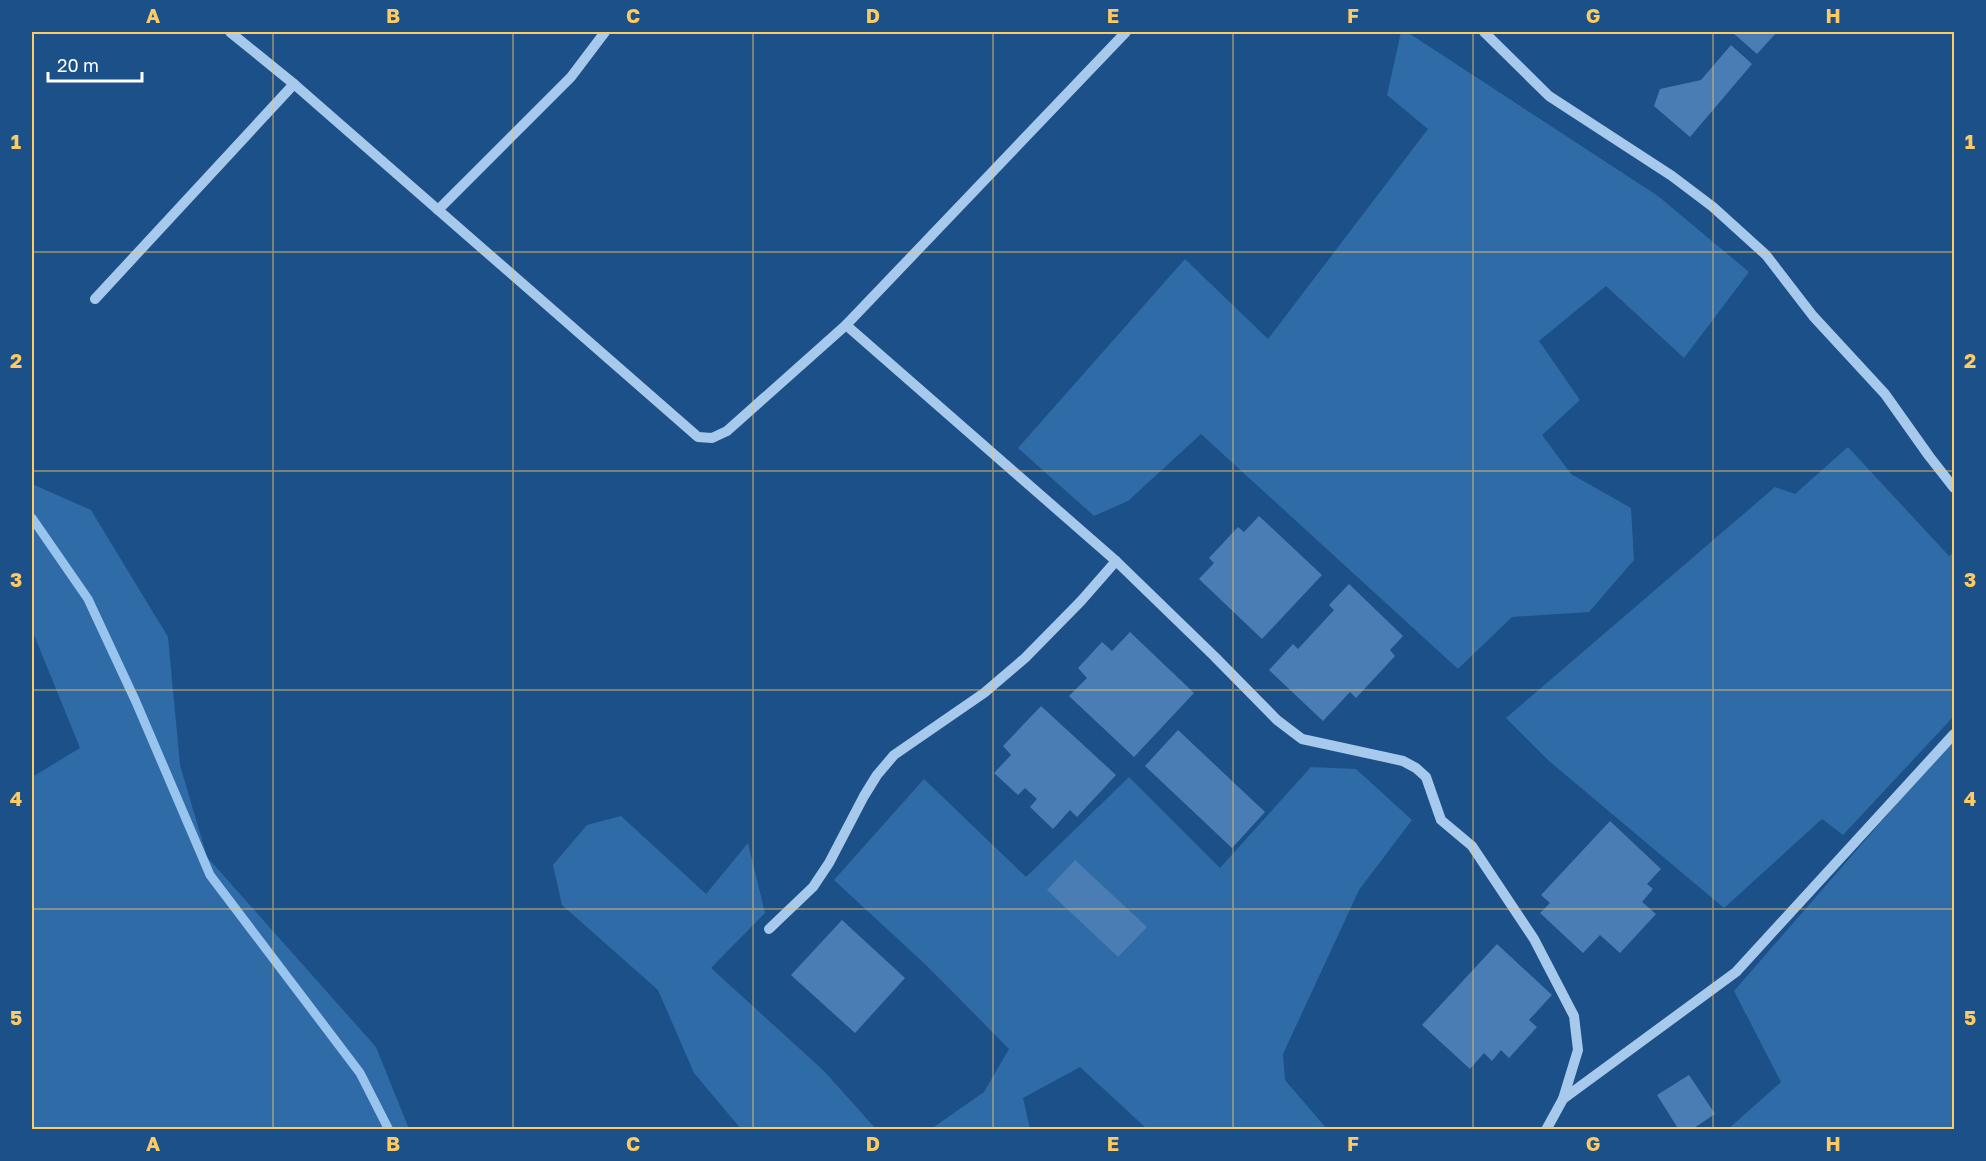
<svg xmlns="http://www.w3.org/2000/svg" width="1986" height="1161" font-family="'Golos Text',sans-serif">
	<rect width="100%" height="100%" fill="#1c5089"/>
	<!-- green -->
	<g fill="#2f6ba7">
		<path d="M1401,32h6l251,164 91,76 -65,86 -78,-72 -67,55 41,59 -38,35 29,39 60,34 3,52 -45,52 -77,5 -54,52 -257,-235 -73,67 -34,15 -76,-68 167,-189 83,80 160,-210 -41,-34z"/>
		<path d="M1848,447l101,109 5,-4v164l-111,119 -21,-16 -98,89 -175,-147 -43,-43 269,-231 20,7z"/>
		<path d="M32,484l59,26 77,127 12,128 27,92 169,190 33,82h-377v-352l48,-29 -48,-118z"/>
		<path d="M1954,738v391l-227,1 54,-48 -47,-91z"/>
		<path d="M1311,767l45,2 56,51 -53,70 -76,164 2,26 42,49h-180l-67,-62 -57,31 7,31h-99l53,-37 25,-43 -83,-84 -92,-85 90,-101 102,98 103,-100 91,91z"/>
		<path d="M621,816l85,78 42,-51 17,70 -54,55 113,103 52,58h-135l-47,-56 -36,-83 -96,-85 -9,-40 34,-40z"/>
	</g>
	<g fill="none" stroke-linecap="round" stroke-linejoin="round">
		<!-- stream -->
		<path stroke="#99c4ee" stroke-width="9" d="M32,518l56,81 48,103 74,173 150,198 29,57"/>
	</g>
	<!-- building -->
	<g fill="#497db3">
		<path d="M1732,32h45l-20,22z"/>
		<path d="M1731,45l21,19 -62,73 -36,-31 6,-17 41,-9z"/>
		<path d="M1259,516l63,59 -60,64 -63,-60 15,-16 -5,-5 29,-31 6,5z"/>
		<path d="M1349,584l54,52 -13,14 5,6 -39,42 -6,-6 -27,29 -54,-51 24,-26 5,5 36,-39 -5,-5z"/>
		<path d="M1130,632l64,61 -60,64 -65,-61 18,-18 -9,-10 24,-26 10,9z"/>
		<path d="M1041,706l75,69 -39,42 -7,-7 -17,19 -23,-22 7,-8 -12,-11 -7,7 -24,-22 17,-18 -8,-9z"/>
		<path d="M1178,730l87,82 -33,36 -87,-82z"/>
		<path d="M1610,821l51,48 -14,15 6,5 -11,13 14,12 -36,39 -20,-18 -17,18 -43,-40 10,-10 -9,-8z"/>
		<path d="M1075,860l72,67 -29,30 -71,-67z"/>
		<path d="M842,920l63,58 -50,55 -64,-58z"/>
		<path d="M1497,944l55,51 -23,25 8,7 -28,31 -8,-8 -9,11 -8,-8 -14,16 -48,-44z"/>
		<path d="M1689,1075l26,39 -24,16h-12l-22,-35z"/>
	</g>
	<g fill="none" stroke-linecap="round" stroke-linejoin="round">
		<!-- minor -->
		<g stroke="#a6c9ec" stroke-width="10">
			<path d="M230,32l64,52 404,353 14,1 15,-7 119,-106 280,-293"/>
			<path d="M1484,32l65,64 123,80 41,31 53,48 47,61 72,78 44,62 25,32"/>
			<path d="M438,210l133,-133 34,-45"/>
			<path d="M95,299l199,-215"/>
			<path d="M846,325l270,236 98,95 63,64 25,19 101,22 13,7 10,9 15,43 31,26 62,93 40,77 4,34 -15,49 -17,31"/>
			<path d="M769,929l44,-42 16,-24 35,-67 13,-21 17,-20 90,-62 41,-35 56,-57 35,-40"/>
			<path d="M1563,1099l173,-127 218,-238"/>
		</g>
	</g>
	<!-- grid -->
	<path fill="none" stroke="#fdca63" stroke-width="1.5" stroke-opacity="0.55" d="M273,32v1098M513,32v1098M753,32v1098M993,32v1098M1233,32v1098M1473,32v1098M1713,32v1098M32,252h1922M32,471h1922M32,690h1922M32,909h1922"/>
	<!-- border -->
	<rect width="1986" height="1161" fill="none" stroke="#1c5089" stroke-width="66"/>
	<!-- scale -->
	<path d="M48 72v9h94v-9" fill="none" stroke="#ffffff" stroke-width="3"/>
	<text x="57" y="72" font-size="18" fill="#ffffff" stroke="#1c5089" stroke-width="4.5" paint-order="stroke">20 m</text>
	<rect x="33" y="33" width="1920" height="1095" fill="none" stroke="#fdca63" stroke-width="2"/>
	<g font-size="20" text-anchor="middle" font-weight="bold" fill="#fdca63">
		<text x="153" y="23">A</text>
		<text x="393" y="23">B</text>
		<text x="633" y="23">C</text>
		<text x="873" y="23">D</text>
		<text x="1113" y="23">E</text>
		<text x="1353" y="23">F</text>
		<text x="1593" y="23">G</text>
		<text x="1833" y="23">H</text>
		<text x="16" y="149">1</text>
		<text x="1970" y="149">1</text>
		<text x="16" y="368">2</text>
		<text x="1970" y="368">2</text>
		<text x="16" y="587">3</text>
		<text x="1970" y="587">3</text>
		<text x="16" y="806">4</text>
		<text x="1970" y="806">4</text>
		<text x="16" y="1025">5</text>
		<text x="1970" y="1025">5</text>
		<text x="153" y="1151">A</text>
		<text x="393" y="1151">B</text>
		<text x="633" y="1151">C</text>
		<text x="873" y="1151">D</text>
		<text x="1113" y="1151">E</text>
		<text x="1353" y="1151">F</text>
		<text x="1593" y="1151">G</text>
		<text x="1833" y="1151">H</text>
	</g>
</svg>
